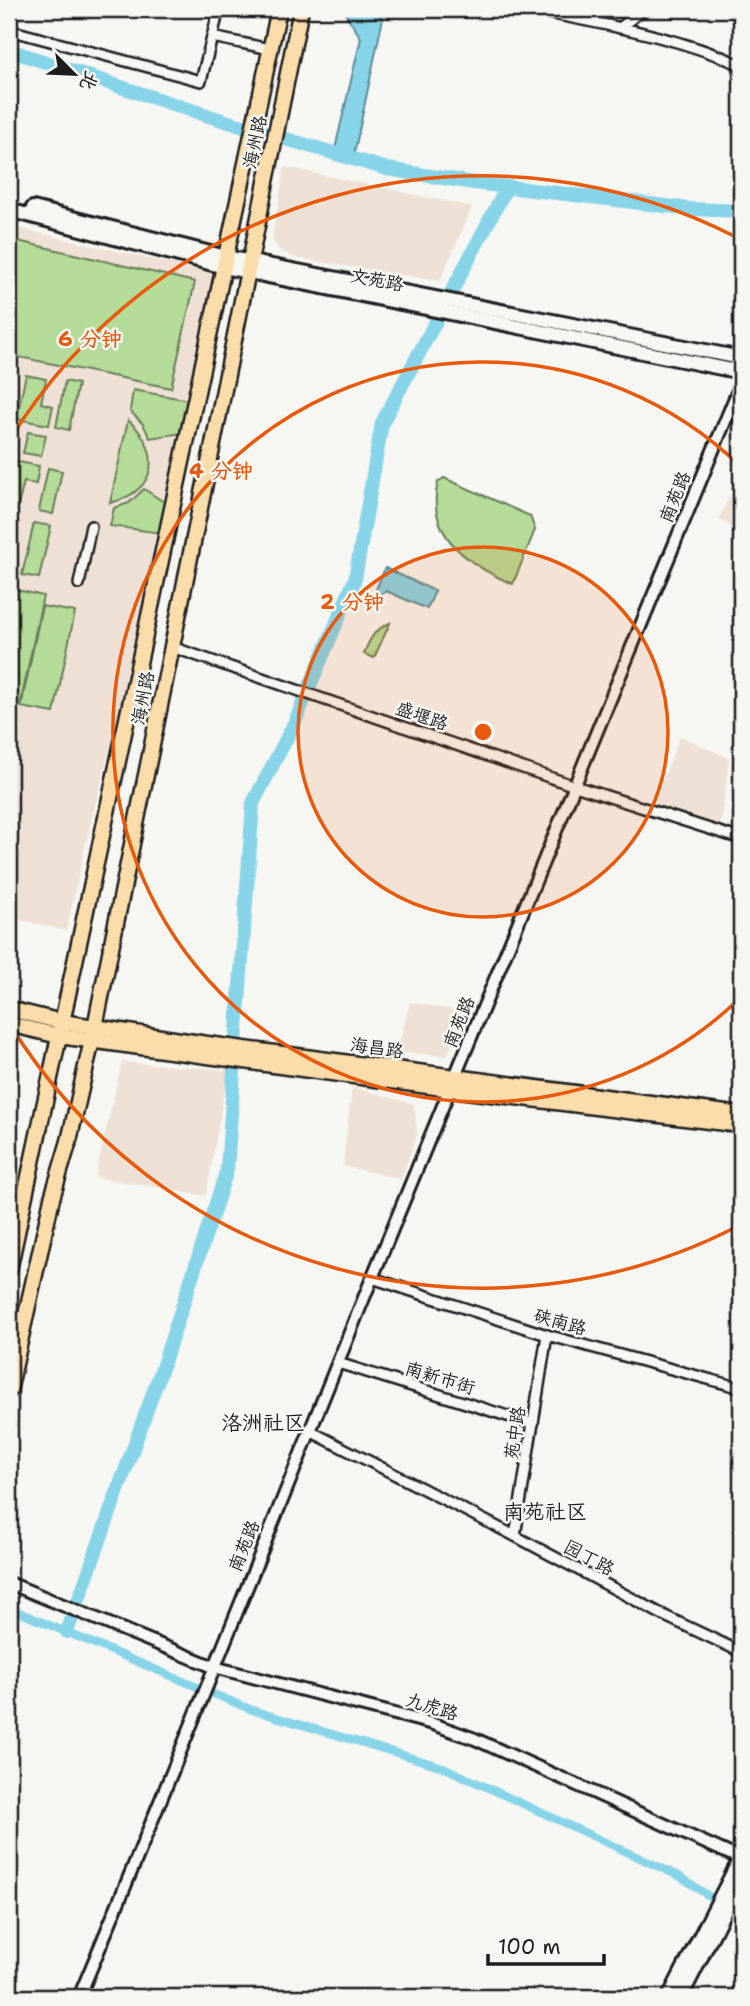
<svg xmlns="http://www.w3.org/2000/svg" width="750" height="2006" font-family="'Shantell Sans','LXGW WenKai TC',sans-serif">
	<rect width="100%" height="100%" fill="#f6f6f2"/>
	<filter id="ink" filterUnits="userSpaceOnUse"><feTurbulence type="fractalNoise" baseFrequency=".0143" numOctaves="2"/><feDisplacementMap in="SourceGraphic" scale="14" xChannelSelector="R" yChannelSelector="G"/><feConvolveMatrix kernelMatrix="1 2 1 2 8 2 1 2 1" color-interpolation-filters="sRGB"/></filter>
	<g filter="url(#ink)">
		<!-- built -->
		<g fill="#eee0d4">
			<path d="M285,167l187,40 -32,74 -145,-23 -17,-9 -6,-11z"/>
			<path d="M9,226l207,48 -71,334 -56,222 -23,101 -57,-14z"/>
			<path d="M741,473v42l-7,13 -15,-9z"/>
			<path d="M680,736l49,22 -9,70 -67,-23z"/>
			<path d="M410,1002l57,11 -20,43 -50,-4z"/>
			<path d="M122,1062l106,8 -22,126 -111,-19z"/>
			<path d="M352,1087l62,17 3,31 -16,44 -58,-13z"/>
		</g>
		<!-- green -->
		<g fill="#b4db97" stroke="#687c5a" stroke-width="2">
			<path d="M9,239l186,43 -24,106 -162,-33z"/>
			<path d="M26,375l20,4 -5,24 12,3 -4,19 -33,-6z"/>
			<path d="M65,381l13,3 -9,46 -13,-3z"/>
			<path d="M133,390l56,10 -7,33 -32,5 -7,-14 -13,-13z"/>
			<path d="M128,420c35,30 30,72 -18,83z"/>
			<path d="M28,432l18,3 -5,21 -18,-3z"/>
			<path d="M9,460l30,6 -3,18 -12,-2 -6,24 -9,-3z"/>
			<path d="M48,468l14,3 -9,43 -14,-3z"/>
			<path d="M444,478l86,38 5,14 -22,54c-43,-18 -88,-49 -75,-102z"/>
			<path d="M144,489l23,15 -6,29 -51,-7 4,-18 15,-5z"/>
			<path d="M34,523l17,3 -12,52 -17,-3z"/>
			<path d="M9,588l34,8 -23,110 -11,-2z"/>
			<path d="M42,606l33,6 -21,101 -33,-6z"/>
			<path d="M390,623l-16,35 -10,-4c5,-15 11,-25 26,-31z"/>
		</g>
		<!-- water -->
		<g fill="#87d3e7" stroke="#5c8a96" stroke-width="2">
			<path d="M346,9h28l9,9 -30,141 -19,-6 27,-115 -16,-25z"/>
			<path d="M385,568l50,23 -8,18 -41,-18 -6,4 -5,-3z"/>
		</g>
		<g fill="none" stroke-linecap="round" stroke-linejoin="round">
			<!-- canal -->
			<path stroke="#87d3e7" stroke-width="8" d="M9,1608l243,102 191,57 238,110 60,41"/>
			<!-- river -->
			<g stroke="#87d3e7" stroke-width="14">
				<path d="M9,50l203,67 175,52 87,14 217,26 50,2"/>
				<path d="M67,1632l95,-264 65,-198 26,-367 41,-79 61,-145 27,-156 125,-236"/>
			</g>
			<defs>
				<g id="minor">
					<path d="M266,9l12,2"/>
					<path d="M528,9c72,15 146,26 213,56v5"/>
					<path d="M620,28l23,-19"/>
					<path d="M9,30l192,51 18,-72"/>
					<path d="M212,37l58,12"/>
					<path d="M79,584l12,-58"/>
					<path d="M172,647l403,139 166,53"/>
					<path d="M372,1278l175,57 194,53"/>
					<path d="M338,1363l195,61"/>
					<path d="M310,1431l205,105 152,81 74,35"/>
					<path d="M515,1536l32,-201"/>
				</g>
				<g id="tertiary">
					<path d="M9,1583l205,84 219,57 42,15 266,120"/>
					<path d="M79,1997c100,-237 194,-476 291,-714 123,-301 247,-600 371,-900"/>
				</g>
				<g id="secondary">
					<path d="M33,208l193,49 515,101"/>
					<path d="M9,210l215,57 517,105"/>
					<path d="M669,1997l72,-140"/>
					<path d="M681,1997l60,-119"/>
				</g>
				<g id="primary">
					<path d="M9,1009l53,13 145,22 534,71"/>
					<path d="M9,1024l50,12 391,53 291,36"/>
					<path d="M9,1270l270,-1261"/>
					<path d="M9,1391l43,-193 17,-57 26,-114 206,-1018"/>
				</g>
			</defs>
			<!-- minor casing -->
			<use href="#minor" stroke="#1c1c1c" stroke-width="14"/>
			<!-- tertiary casing -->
			<use href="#tertiary" stroke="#1c1c1c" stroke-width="16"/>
			<!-- secondary casing -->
			<use href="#secondary" stroke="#1c1c1c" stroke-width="18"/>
			<!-- primary casing -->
			<use href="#primary" stroke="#1c1c1c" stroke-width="19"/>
			<!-- minor -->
			<use href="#minor" stroke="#f6f6f2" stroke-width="9"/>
			<!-- tertiary -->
			<use href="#tertiary" stroke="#f6f6f2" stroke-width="10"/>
			<!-- secondary -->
			<use href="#secondary" stroke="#f6f6f2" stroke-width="12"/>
			<!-- primary -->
			<use href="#primary" stroke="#faddab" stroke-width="14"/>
		</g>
	</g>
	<!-- distance rings -->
	<circle cx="483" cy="732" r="185" fill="#e8590c" fill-opacity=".12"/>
	<g fill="none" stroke="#e8590c" stroke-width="3.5">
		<circle cx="483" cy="732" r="185"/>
		<path d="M740 998A370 370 0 1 1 740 466"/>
		<path d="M740 1225A556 556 0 0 1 9 1023M9 441A556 556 0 0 1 740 239"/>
	</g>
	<g text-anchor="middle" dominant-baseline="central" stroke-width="5" stroke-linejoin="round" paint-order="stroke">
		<!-- street labels -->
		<g font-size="18" fill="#1c1c1c" stroke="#f6f6f2">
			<text transform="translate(255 142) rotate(-78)">海州路</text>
			<text transform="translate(377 280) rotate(11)">文苑路</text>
			<text transform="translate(675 497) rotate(-68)">南苑路</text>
			<text transform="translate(143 698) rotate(-79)">海州路</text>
			<text transform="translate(422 716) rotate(19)">盛堰路</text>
			<text transform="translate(459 1022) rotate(-68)">南苑路</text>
			<text transform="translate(377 1048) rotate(8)">海昌路</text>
			<text transform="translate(560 1322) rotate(16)">硖南路</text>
			<text transform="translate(440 1378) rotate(17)">南新市街</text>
			<text transform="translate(515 1433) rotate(-81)">苑中路</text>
			<text transform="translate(244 1546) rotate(-68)">南苑路</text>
			<text transform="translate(589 1558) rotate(28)">园丁路</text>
			<text transform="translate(432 1707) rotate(17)">九虎路</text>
		</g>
		<!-- quarter labels -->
		<g font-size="21" fill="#1c1c1c" stroke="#f6f6f2">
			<text x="263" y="1423">洛洲社区</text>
			<text x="545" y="1512">南苑社区</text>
		</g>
	</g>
	<circle cx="483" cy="732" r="10" fill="#e8590c" stroke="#f6f6f2" stroke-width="3.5"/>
	<g font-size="21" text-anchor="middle" font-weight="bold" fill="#e8590c" stroke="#f6f6f2" stroke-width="5" stroke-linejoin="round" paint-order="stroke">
		<text x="90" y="346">6 分钟</text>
		<text x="221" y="478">4 分钟</text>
		<text x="352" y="609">2 分钟</text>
	</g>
	<!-- margin -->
	<rect width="750" height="2006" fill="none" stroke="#f6f6f2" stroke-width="35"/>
	<rect x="18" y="18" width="715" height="1971" fill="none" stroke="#1c1c1c" stroke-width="2.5" filter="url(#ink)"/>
	<!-- north arrow -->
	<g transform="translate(74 74) rotate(114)" stroke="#f6f6f2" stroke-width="5" paint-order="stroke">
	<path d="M0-5L12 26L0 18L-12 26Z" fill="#1c1c1c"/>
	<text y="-10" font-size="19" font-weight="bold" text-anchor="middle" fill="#1c1c1c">北</text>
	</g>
	<!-- scale -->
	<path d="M488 1954v10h116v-10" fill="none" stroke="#1c1c1c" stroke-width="3.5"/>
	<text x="498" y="1954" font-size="21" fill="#1c1c1c" stroke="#f6f6f2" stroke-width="5" paint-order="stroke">100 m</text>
</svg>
